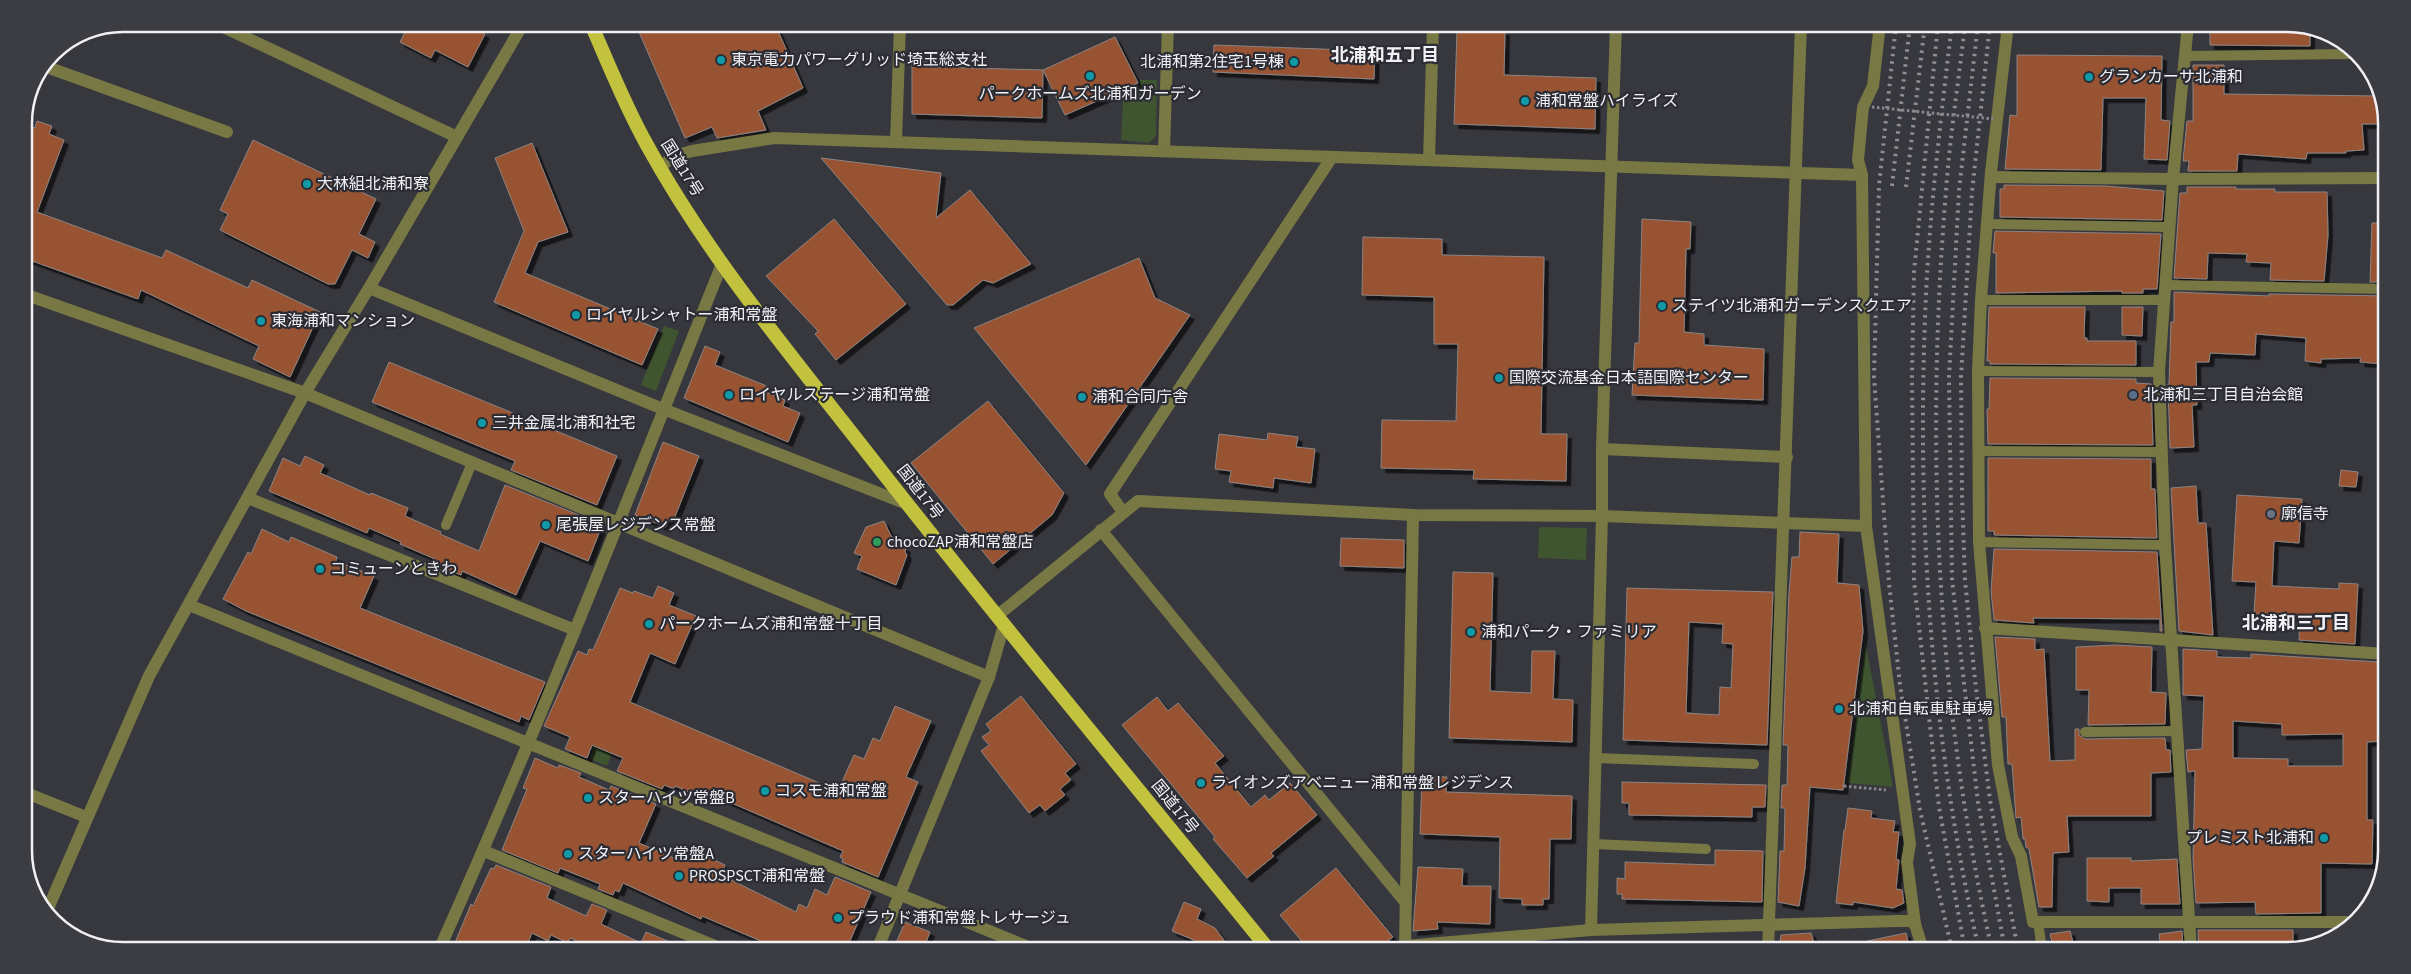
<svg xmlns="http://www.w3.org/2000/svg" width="2411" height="974" font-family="'Source Sans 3','Noto Sans JP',sans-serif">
	<defs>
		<filter id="shadow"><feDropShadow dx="4.5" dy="4.5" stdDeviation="0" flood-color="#0009"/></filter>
	</defs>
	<rect width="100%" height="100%" fill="#37373e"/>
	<!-- green -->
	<g fill="#3e552f">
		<path d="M1140,80h17l-1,56 -7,7 -28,-3 2,-41 16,1z"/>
		<path d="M664,326l15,5 -23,60 -15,-6z"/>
		<path d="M1539,527l48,1 -1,32 -48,-2z"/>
		<path d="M1865,641l28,146 -45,-4z"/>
		<path d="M609,709l18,7 -20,50 -17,-7z"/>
	</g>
	<!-- building -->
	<g fill="#975233" stroke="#8d8481" fill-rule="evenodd" filter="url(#shadow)">
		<path d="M409,24h57l19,10 -17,33 -33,-17 -4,8 -31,-16z"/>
		<path d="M659,24h116l28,64 -45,23 8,19 -49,8 -5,-11 -27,11 -46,-106z"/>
		<path d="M2210,24h78l22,4v18l-100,-1z"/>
		<path d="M1457,30l48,1 -1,44 92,3 -1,51 -141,-5z"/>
		<path d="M1115,37l23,46 -73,32 -22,-45z"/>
		<path d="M1214,45l161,6 -1,28 -161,-7z"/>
		<path d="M2017,55l145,1 -1,64 9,1 -3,39 -23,-1 2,-61h-43l-2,72 -96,-1 5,-54 7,1z"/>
		<path d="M912,61l17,1v5l114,3 -1,48 -130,-4z"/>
		<path d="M2193,65h31v29l156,2 7,28h-25l2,26 -18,1v2h-39l-1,6 -68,-5 -1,17h-49l1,-10h-6l4,-40h6z"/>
		<path d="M37,121l15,5 -3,8 15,6 -27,72 125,46 4,-8 82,38 4,-8 68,32 -30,65 -37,-18 6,-13 -118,-56 -3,9 -114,-41v-134l11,4z"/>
		<path d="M253,140l123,59 -17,35 16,8 -7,16 -16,-8 -17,34h-7l-108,-54 8,-16 -8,-4z"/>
		<path d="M532,143l36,89 -30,10 -13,31 133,56 -16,36 -148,-63 30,-71 -29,-73z"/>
		<path d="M821,158l120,15 -5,45 34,-28 61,74 -38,19 -10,-3 -30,25h-6z"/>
		<path d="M2004,185l102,1 58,5 -2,29 -162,-3v-28h4z"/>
		<path d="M2187,187h49v2h39v3h52l1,43 -4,46 -54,-1 1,-17 -25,-1 1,-8 -39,-1 -1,26 -33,-1 6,-85h7z"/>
		<path d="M834,219l72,85 -70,56 -21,-26 3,-3 -52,-55z"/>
		<path d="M1642,219l49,3 -1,27h-4l-2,83 20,2v11l60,4 -1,51 -131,-5 3,-52h4z"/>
		<path d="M2372,223h15v59h-17z"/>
		<path d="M1995,231l166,3 -4,55h-14v4h-21v-2l-126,2v-40h-3z"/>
		<path d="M1363,237l79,2v16l102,2 -3,177h26l-1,47 -93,-2 1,-9 -93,-2 1,-48 74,1 2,-77h-24v-47l-72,-2z"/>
		<path d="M1139,258l16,40 35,17 -104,150 -112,-137z"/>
		<path d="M2174,292l95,4v-2l118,2 -3,68 -24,-2 1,-4 -40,1v4l-16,-2 1,-23 -50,-4 -1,21 -45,-2 -1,9h-13l1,43h-5l2,42 -24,1 -2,-64h1l2,-62h3z"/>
		<path d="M1989,307h96l-1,31h3v3h49v24l-146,-1v-3h-3z"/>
		<path d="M2122,307h21l-1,29 -20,-1z"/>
		<path d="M705,346l15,6 -5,13 54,22 -3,5 19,8 -2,6 17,7 -12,29 -104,-44z"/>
		<path d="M389,362l228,94 -20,49 -86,-35 4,-9 -143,-59z"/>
		<path d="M1990,378l146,1v4l15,1 2,61 -165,-1 -1,-35h2z"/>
		<path d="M988,401l76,92 -12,22 -59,49 -82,-101z"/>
		<path d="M1268,433l30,4 -2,10 19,2 -4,34 -37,-5 -1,10 -44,-6 2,-11 -16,-2 4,-35 48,6z"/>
		<path d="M663,442l36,14 -25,63 -4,-2 -4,10 -31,-12z"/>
		<path d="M305,456l19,9 -4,8 50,22 1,-2 37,15 -3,8 36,16 -1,2 39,17 26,-66 86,35 -2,3 12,5 -13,33 -48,-20 -24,54 -54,-24 -1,4 -28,-11 2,-5 -35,-15 1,-2 -32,-14 -2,5 -98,-42 14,-33 17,8z"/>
		<path d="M1988,458l163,1v30h4l2,49 -163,-3v-4h-6z"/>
		<path d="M2341,470l17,2 -2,15 -17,-1z"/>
		<path d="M2196,486l2,37h8l7,112 -34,-4 -8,-143z"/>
		<path d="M2237,495l65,4 -3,44 -25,-2 -2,45 67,3v-6l19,1 -3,60 -56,-4 1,-24 -46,-2 2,-32 -24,-1z"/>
		<path d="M884,521l7,15 4,3 -1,3 12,6 -1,4 2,3 -11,30 -39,-16 5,-13 -8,-3 12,-26z"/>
		<path d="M262,529l27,13 2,-5 46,20 -1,4 38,15 -14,32 185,74 -16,38 -8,-4 -2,6 -273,-111 -23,-12 25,-47 3,2z"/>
		<path d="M1800,532l39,2 -2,49 22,2 4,46 -20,159 -33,-3 -5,81 -6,38 -21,-4 2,-51h4l1,-43h-4l1,-23h5l1,-40h-5l6,-152 3,-36h7z"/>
		<path d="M1341,538l63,2v28l-64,-2z"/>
		<path d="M1994,549l163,3 5,79h-2v-12l-127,-1 1,5 -40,-3 -3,-29z"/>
		<path d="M1453,572l40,1 -3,118 41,2 1,-42h23l-2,48 20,1 -1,42 -123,-4z"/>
		<path d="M658,586l16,7 -5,12 27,11 -21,48 -25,-11 -20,49 208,89 16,-36 10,4 9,-21 7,3 15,-35 36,15 -25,56 12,5 -40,95 -36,-15 1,-3 -3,-2 3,-6 -130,-56 -3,6 -35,-15 -1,3 -10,-4 -2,4 -45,-18 6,-13 -31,-13 -5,13 -22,-9 5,-12 -26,-11 34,-75 9,4 2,-6 4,1 27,-62 13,5 1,-2 19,7z"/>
		<path d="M1627,588l146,4 -6,153 -144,-5zM1689,622l34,2 -1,19 11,1 -2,44 -11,-1 -1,28 -33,-2z"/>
		<path d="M1995,637l40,2v11l9,-1 6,112 25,-1v-31h4v6l6,4 80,-1 1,12h4l1,22 -20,1v43h-84l2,36 -16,1 -1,54h-13l-10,-58 -3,-2 -1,-8h-2l-2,-22 -5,1 -4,-54h-4l-2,-47h-4z"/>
		<path d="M2115,645l37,2 -1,45 15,1 -1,31 -77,1 1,-35h-13v-43z"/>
		<path d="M2183,649l34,2v6l34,1v-4l128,8 1,40h4l1,39 -18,1v78h6l-1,44 -51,-1v50l-65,1 -1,-12 -59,1 -3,-44 2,-88 -7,1 -2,-22 16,-1 2,-53 -21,-1zM2233,721l49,3v11l61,-1v32h-55v-7l-55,-1z"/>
		<path d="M1021,696l55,68 -11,9 6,7 -11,9 5,6 -20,16 -5,-6 -11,8 -48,-62 8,-6 -7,-8 9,-6 -5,-7z"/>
		<path d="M1157,697l11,14 10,-8 46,53 -9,7 36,44 14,-12 4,5 21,-17 27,32 -46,38 3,3 -27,22 -34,-39 2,-2 -93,-112z"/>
		<path d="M535,758l23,10 1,-3 22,8 -2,4 30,13 2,-4 45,18 -17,39 42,18 6,-14 38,18 -4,10 75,37 3,-8 8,4 8,-19 12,6 8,-18 36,15 -25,58h-64l-80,-34 -1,3 -78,-36 -4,9 -4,-2 -2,5 -15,-6 2,-5 -40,-16 -2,5 -56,-23 25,-61 -4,-1z"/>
		<path d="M1422,776l25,1 -1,15 126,4 -1,43h-21l-1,60h-6v6h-21v-6l-23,-1 1,-61 -80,-3z"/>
		<path d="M1622,782l144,3 -1,22h-13v10l-123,-2v-12h-7z"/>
		<path d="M1848,808l24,3 -1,7 24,3 -2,11h6l-3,27 3,1 -3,29 6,1 2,13 -11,5 -40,-6v3l-17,-2 8,-73h1z"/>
		<path d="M1715,850l48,1 -1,51 -140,-3v-5h-5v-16l8,1v-17l90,3z"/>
		<path d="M2087,858h44v3l46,-2 3,45h-39v-16h-32v14l-22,-1z"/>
		<path d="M496,865l55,22 -4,11 39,18 6,-12 15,6 -6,14 40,19 5,-11 43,18h-81l-16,-7 -1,4 -21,-9 -2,5 -17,-8 -3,6 -16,-8 -7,17h-73l19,-46 2,2 18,-38 3,1z"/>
		<path d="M1418,867l45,2 -1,17h29l-1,38 -53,-2 1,7 -25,2z"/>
		<path d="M1336,868l57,69 -16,13h-68l-29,-35z"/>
		<path d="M1184,902l17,7 -4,10 18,9 16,22h-42l5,-10 -22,-9z"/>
		<path d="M905,922l25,10 -7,18h-30z"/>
		<path d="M2198,930h95v19l-94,1z"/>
		<path d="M2070,931l5,19h-21l-4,-16z"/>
		<path d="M2182,931l1,19h-22l-2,-16z"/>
		<path d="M1811,933l5,17h-37l2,-15z"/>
		<path d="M1906,933l4,17h-51l-1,-7z"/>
	</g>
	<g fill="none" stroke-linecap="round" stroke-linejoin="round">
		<!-- path -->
		<path stroke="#86868c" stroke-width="3" stroke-dasharray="2.5 2.5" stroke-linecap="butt" d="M1844,786l42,4"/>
		<!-- service -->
		<g stroke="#777844" stroke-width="10">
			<path d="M2185,56l169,-2"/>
			<path d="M1987,224l183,3"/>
			<path d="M2166,285l221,4"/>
			<path d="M1981,300h184"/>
			<path d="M1978,371l181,1"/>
			<path d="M1979,451l183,1"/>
			<path d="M446,525l26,-62"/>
			<path d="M1979,542l186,3"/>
			<path d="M2085,732l92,-1"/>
			<path d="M1596,758l158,6"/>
			<path d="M1594,844l112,5"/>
			<path d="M2038,922l4,28"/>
		</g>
		<!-- minor -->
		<g stroke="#777844" stroke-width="12">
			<path d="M217,24l240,113"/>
			<path d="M1880,24l-7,62 -10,21 -5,53 4,15 4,351 44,318 -3,18 8,62"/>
			<path d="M2008,24l-17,148 -10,128 -3,71 1,171 19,223 14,72 9,19 12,66h320"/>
			<path d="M2188,24l-15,155 -14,193 6,173 26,405"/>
			<path d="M44,66l183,66"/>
			<path d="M896,142l4,-118"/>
			<path d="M1164,151l4,-127"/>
			<path d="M1429,160l4,-136"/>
			<path d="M660,166l18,-11 14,-4 82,-13 1088,37"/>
			<path d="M1991,177l182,2 214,-1"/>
			<path d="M369,288l294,121 244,95"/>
			<path d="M24,294l281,99 684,284"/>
			<path d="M1602,449l185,8"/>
			<path d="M248,498l327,132"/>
			<path d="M1123,512l-13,-18 222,-337"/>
			<path d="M1101,530l305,373"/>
			<path d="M189,605l847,345"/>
			<path d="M997,616l141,-115 275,14 189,1 264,10"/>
			<path d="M1985,628l402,26"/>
			<path d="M24,792l62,25"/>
			<path d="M484,851l241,99"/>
			<path d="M46,913l103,-237 156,-283 64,-105 154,-264"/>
			<path d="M1591,930l11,-414v-67l14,-425"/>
			<path d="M1405,946l8,-431"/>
			<path d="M439,950c101,-226 191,-456 283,-686"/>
			<path d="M877,950l112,-273 15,-52"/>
			<path d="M1400,950l5,-4 186,-16 306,-9h13l5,3 8,26"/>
			<path d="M1768,950l33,-926"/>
		</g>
		<!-- trunk -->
		<path stroke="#c2c23e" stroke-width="14" d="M591,24c18,41 34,82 56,121 63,115 149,216 229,319 128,164 262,324 393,486"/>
		<!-- rail -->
		<g stroke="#8d8d93" stroke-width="4" stroke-dasharray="2.5 5" stroke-linecap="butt">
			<path d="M1896,24l-17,162 -5,191 15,206 11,102 20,125 32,140"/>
			<path d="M1938,24l-24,248 -2,104 2,205 25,226 26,143"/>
			<path d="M1952,24c-10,83 -20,168 -25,251 -12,226 2,455 52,675"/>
			<path d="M1965,24c-6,55 -15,111 -19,167 -21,253 -10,511 46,759"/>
			<path d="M1978,24l-19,166 -10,187 3,203 26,222 27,148"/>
			<path d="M1990,24l-18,168 -11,185 1,118 3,85 10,100 15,120 28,150"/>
			<path d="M1892,186l18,-162"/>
			<path d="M1906,187l19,-163"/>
		</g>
		<!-- path-bridge -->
		<path stroke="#86868c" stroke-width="3" stroke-dasharray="2.5 2.5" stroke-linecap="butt" d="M1872,107l121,12"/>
	</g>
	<!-- markers -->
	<g fill="#0f9aa8" stroke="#2c2d34" stroke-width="2">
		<circle cx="721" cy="60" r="5"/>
		<circle cx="1294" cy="62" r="5"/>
		<circle cx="1090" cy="76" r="5"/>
		<circle cx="2089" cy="77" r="5"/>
		<circle cx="1525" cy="101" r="5"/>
		<circle cx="307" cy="184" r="5"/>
		<circle cx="1662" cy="306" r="5"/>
		<circle cx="576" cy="315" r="5"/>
		<circle cx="261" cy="321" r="5"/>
		<circle cx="1499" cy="378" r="5"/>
		<circle cx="729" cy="395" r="5"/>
		<circle cx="1082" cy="397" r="5"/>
		<circle cx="482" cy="423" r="5"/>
		<circle cx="546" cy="525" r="5"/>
		<circle cx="320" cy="569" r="5"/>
		<circle cx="649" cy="624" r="5"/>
		<circle cx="1471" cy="632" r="5"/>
		<circle cx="1839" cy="709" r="5"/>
		<circle cx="1201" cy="783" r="5"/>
		<circle cx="765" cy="791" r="5"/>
		<circle cx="588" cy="798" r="5"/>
		<circle cx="2324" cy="838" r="5"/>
		<circle cx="568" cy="854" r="5"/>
		<circle cx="679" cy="876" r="5"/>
		<circle cx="838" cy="918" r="5"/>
	</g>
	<circle fill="#5c6f8a" stroke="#2c2d34" stroke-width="2" cx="2133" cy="395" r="5"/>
	<circle fill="#6b7280" stroke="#2c2d34" stroke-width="2" cx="2271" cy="514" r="5"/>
	<circle fill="#2e9e5b" stroke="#2c2d34" stroke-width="2" cx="877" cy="542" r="5"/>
	<g text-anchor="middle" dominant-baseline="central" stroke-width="4.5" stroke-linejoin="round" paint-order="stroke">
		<!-- poi labels -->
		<g font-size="16" fill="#f0f0f5" stroke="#2c2d34" text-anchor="start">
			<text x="731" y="60">東京電力パワーグリッド埼玉総支社</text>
			<text x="1284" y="62" text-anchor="end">北浦和第2住宅1号棟</text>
			<text x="2099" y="77">グランカーサ北浦和</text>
			<text x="1090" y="94" text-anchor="middle">パークホームズ北浦和ガーデン</text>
			<text x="1535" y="101">浦和常盤ハイライズ</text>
			<text x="317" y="184">大林組北浦和寮</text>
			<text x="1672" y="306">ステイツ北浦和ガーデンスクエア</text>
			<text x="586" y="315">ロイヤルシャトー浦和常盤</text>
			<text x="271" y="321">東海浦和マンション</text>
			<text x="1509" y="378">国際交流基金日本語国際センター</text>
			<text x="739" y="395">ロイヤルステージ浦和常盤</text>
			<text x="2143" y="395">北浦和三丁目自治会館</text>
			<text x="1092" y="397">浦和合同庁舎</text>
			<text x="492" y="423">三井金属北浦和社宅</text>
			<text x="2281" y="514">廓信寺</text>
			<text x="556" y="525">尾張屋レジデンス常盤</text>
			<text x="887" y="542">chocoZAP浦和常盤店</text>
			<text x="330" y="569">コミューンときわ</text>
			<text x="659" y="624">パークホームズ浦和常盤十丁目</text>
			<text x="1481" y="632">浦和パーク・ファミリア</text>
			<text x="1849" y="709">北浦和自転車駐車場</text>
			<text x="1211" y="783">ライオンズアベニュー浦和常盤レジデンス</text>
			<text x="775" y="791">コスモ浦和常盤</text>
			<text x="598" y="798">スターハイツ常盤B</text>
			<text x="2314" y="838" text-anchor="end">プレミスト北浦和</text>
			<text x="578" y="854">スターハイツ常盤A</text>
			<text x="689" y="876">PROSPSCT浦和常盤</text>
			<text x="848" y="918">プラウド浦和常盤トレサージュ</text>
		</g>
		<!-- street labels -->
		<g font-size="16" fill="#f0f0f5" stroke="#2c2d34">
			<text transform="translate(682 168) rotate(58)">国道17号</text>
			<text transform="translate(920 492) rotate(52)">国道17号</text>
			<text transform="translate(1175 807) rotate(51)">国道17号</text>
		</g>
		<!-- neighbourhood labels -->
		<g font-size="18" font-weight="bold" fill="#f0f0f5" stroke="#2c2d34">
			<text x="1385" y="55">北浦和五丁目</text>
			<text x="2296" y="623">北浦和三丁目</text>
		</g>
	</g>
	<!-- crop -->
	<path d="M0 0H2411V974H0ZM123 32H2287A91 91 0 0 1 2378 123V851A91 91 0 0 1 2287 942H123A91 91 0 0 1 32 851V123A91 91 0 0 1 123 32Z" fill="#3c3d43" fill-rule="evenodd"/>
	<path fill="none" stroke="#f0f0f5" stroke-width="2.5" d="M123 32H2287A91 91 0 0 1 2378 123V851A91 91 0 0 1 2287 942H123A91 91 0 0 1 32 851V123A91 91 0 0 1 123 32Z"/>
</svg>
